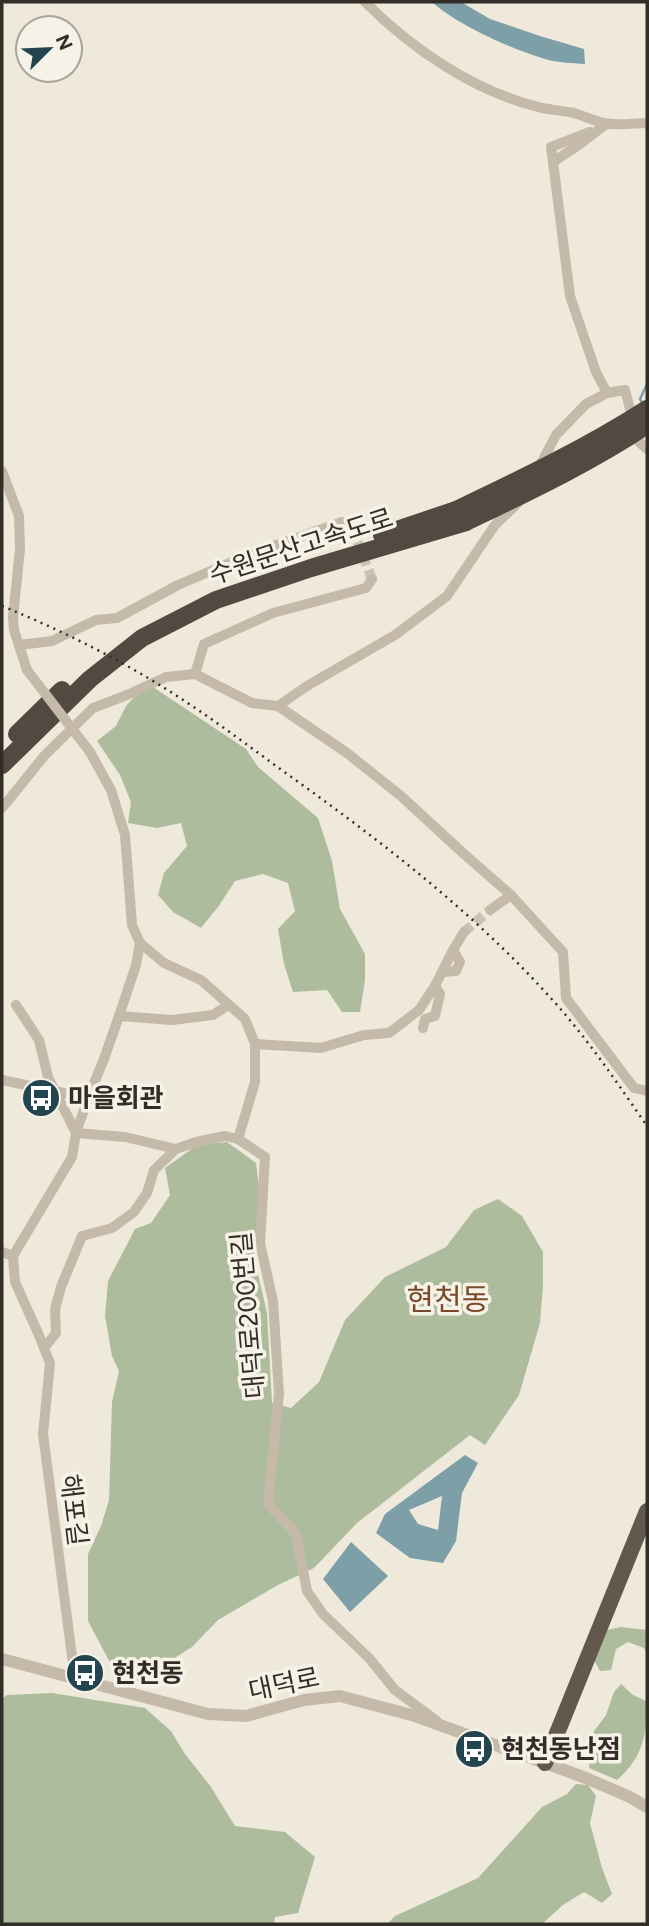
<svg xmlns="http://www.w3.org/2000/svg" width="649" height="1926" font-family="Figtree,'Noto Sans KR',sans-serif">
	<rect width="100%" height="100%" fill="#efe9db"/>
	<!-- green -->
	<g fill="#adbc9d">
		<path d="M147,683l99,66 12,18 60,51 14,43 8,48 25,45v26l-5,32h-18l-15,-22 -34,2 -9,-28 -6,-35 17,-18 -7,-28 -25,-9 -28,7 -17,26 -17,21 -28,-16 -15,-17 6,-22 23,-27 -6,-23 -24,5 -29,-5 3,-21 -11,-27 -23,-34 19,-15 10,-20z"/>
		<path d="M227,1142l29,21 4,32 -6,62 13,56 5,90 19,5 28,-26 26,-62 40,-43 61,-30 28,-37 24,-11 24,17 21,36v33l-3,38 -21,72 -34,50 -15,-10 -113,88 -43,45 -36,17 -60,35 -26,27 -56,35 -21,-10 -27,-51v-67l13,-28 8,-26 3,-98 7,-31 -7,-15 -7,-40 3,-35 27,-52 16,-6 19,-28 -5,-27 32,-23z"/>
		<path d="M621,1627l26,3v25l-3,-7 -16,-6 -12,7 -5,21 -11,1 -6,-11 13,-30z"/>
		<path d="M621,1684l12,11 13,6 1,-2c0,33 -3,58 -30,81l-28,-12 3,-34 14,-19 8,-23z"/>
		<path d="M52,1693l93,15 26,23 14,23 26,33 24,39 50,6 30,25 -17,56 -23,4 -1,7h-272v-225l5,-4z"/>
		<path d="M576,1784l12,1 8,11 -6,27 12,45 10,26 -10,9 -18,-11 -21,13 -21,19h-155l8,-8 83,-38 64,-71 25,-13z"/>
	</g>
	<!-- water -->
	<g fill="#7da0a8" fill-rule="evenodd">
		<path d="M432,2h29l29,17 50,17 44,13 1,15c-13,-1 -29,-1 -43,-6 -33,-10 -84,-33 -110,-56z"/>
		<path d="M465,1455l13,8 -16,30 -6,48 -13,22 -33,-5 -34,-25 9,-19zM442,1496l-4,34 -20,-6 -9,-14z"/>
		<path d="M351,1542l37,34 -38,36 -27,-33z"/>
	</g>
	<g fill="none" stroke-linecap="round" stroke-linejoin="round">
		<!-- stream -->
		<path stroke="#7da0a8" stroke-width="2.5" d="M643,404l-3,-5 7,-15"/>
		<!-- minor-tunnel -->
		<g stroke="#c9c3b7" stroke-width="10" stroke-dasharray="10 5" stroke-linecap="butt">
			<path d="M352,528l20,51"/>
			<path d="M464,932l26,-22"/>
		</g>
		<!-- minor -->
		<g stroke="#c5baa9" stroke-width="10">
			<path d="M365,2c48,48 110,90 177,106 11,2 22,3 32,5 10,3 20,8 30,10 14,3 30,0 43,0"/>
			<path d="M606,124l-26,20 -27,18 17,134 26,76 11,21 18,-3 14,52 8,7"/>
			<path d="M553,162l-2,-15 39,-15"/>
			<path d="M538,469l18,-34 30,-31 21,-11"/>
			<path d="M2,471l17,45 1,33 -7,68 1,13 13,40"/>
			<path d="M521,500l-26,25 -48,71 -52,39 -88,51 -29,20 69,47 54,43 63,58 47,41 52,57 3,46 68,90 13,3"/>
			<path d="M19,645l33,-4 44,-21 21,-2 61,-33 70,-30 94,-33 10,6"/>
			<path d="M195,674l9,-30 69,-31 93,-25 6,-9"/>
			<path d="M90,752l21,38 14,45 7,90 8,18 24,20 37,17 44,39 10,25v38l-17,57 27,18 -5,86 13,58 6,92 -11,111 28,30 11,57 16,23 46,44 26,32 42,31"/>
			<path d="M2,808l43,-53 48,-47 34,-13 39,-18 29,-3 57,29 26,3"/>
			<path d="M490,910l21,-15"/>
			<path d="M443,972l13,-1 4,-9 -7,-12"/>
			<path d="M119,1016l17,-51 4,-22"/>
			<path d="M423,1028l2,-9 10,-3 5,-22 -5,-8"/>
			<path d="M255,1044l66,4 43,-13 25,-2 30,-23 16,-24 18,-36 11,-18"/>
			<path d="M2,1080l86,18 16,-39 15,-43 53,4 41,-5 15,-10"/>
			<path d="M88,1098l-12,35 49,4 51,12 20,-7 29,-6 13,3"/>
			<path d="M2,1252l11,4 2,26 23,51 12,30 -7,71 32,245"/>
			<path d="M13,1256l59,-99 4,-24 -28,-56 -9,-37 -23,-35"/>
			<path d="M44,1348l12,-15 -1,-24 6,-22 21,-51 30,-8 22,-16 13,-19 7,-23 22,-21"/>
		</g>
		<!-- tertiary -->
		<path stroke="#c5baa9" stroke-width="12" d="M2,1659l206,55 38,2 58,-16 36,-4 75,20 171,62 44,19 17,10"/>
		<!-- trunk -->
		<path stroke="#63584d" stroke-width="16" d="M545,1763l102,-252"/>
		<!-- motorway -->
		<g stroke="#534940" stroke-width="18">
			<path d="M382,535l74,-25"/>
			<path d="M17,734l45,-44"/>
			<path d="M2,765l88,-86 52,-41 74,-38 95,-32 155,-46"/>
		</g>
		<!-- rail -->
		<path stroke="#332d28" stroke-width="2.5" stroke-dasharray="2 5" stroke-linecap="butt" d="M2,606c54,22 107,48 156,78 41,25 80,54 118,82 97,69 192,141 272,229 37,40 68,86 99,131"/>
		<!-- minor-bridge -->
		<path stroke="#c5baa9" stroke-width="10" d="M27,670l63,82"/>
		<!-- motorway-bridge -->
		<g stroke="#534940" stroke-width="18">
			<path d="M456,510c65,-31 130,-62 191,-101"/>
			<path d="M466,522c62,-30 124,-59 181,-97"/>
		</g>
	</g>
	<!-- icons -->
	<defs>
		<symbol id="bus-disc" viewBox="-11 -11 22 22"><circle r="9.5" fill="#224550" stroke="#f7f2e7"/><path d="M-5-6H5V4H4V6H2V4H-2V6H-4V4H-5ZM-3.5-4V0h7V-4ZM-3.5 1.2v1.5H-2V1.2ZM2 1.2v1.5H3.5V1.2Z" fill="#fff"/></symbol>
	</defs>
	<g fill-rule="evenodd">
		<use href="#bus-disc" x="19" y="1076" width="44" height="44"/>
		<use href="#bus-disc" x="63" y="1651" width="44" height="44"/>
		<use href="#bus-disc" x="452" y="1727" width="44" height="44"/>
	</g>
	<g text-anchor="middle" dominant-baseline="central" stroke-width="7" stroke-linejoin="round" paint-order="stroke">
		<!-- street labels -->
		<g font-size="26" fill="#332d28" stroke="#f7f2e7">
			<text transform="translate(301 546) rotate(-18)">수원문산고속도로</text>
			<text transform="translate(248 1315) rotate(-95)">대덕로200번길</text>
			<text transform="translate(74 1510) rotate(83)">해포길</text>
			<text transform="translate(284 1684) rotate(-12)">대덕로</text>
		</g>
		<!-- poi labels -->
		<g font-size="26" font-weight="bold" fill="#332d28" stroke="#f7f2e7" text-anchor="start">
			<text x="68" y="1098">마을회관</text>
			<text x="112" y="1673">현천동</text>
			<text x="501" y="1749">현천동난점</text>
		</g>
		<!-- quarter labels -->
		<g font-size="30" fill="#79492a" stroke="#f7f2e7">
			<text x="448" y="1299">현천동</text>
		</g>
	</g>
	<!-- border -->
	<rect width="649" height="1926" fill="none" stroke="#332d28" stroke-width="7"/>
	<!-- north arrow -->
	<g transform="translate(49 49) rotate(66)"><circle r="33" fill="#f7f2e7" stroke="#a9a39b" stroke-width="2"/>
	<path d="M0-5L12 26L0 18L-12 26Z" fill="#224550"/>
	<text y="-10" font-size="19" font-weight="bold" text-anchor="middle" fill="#332d28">N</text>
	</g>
</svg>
